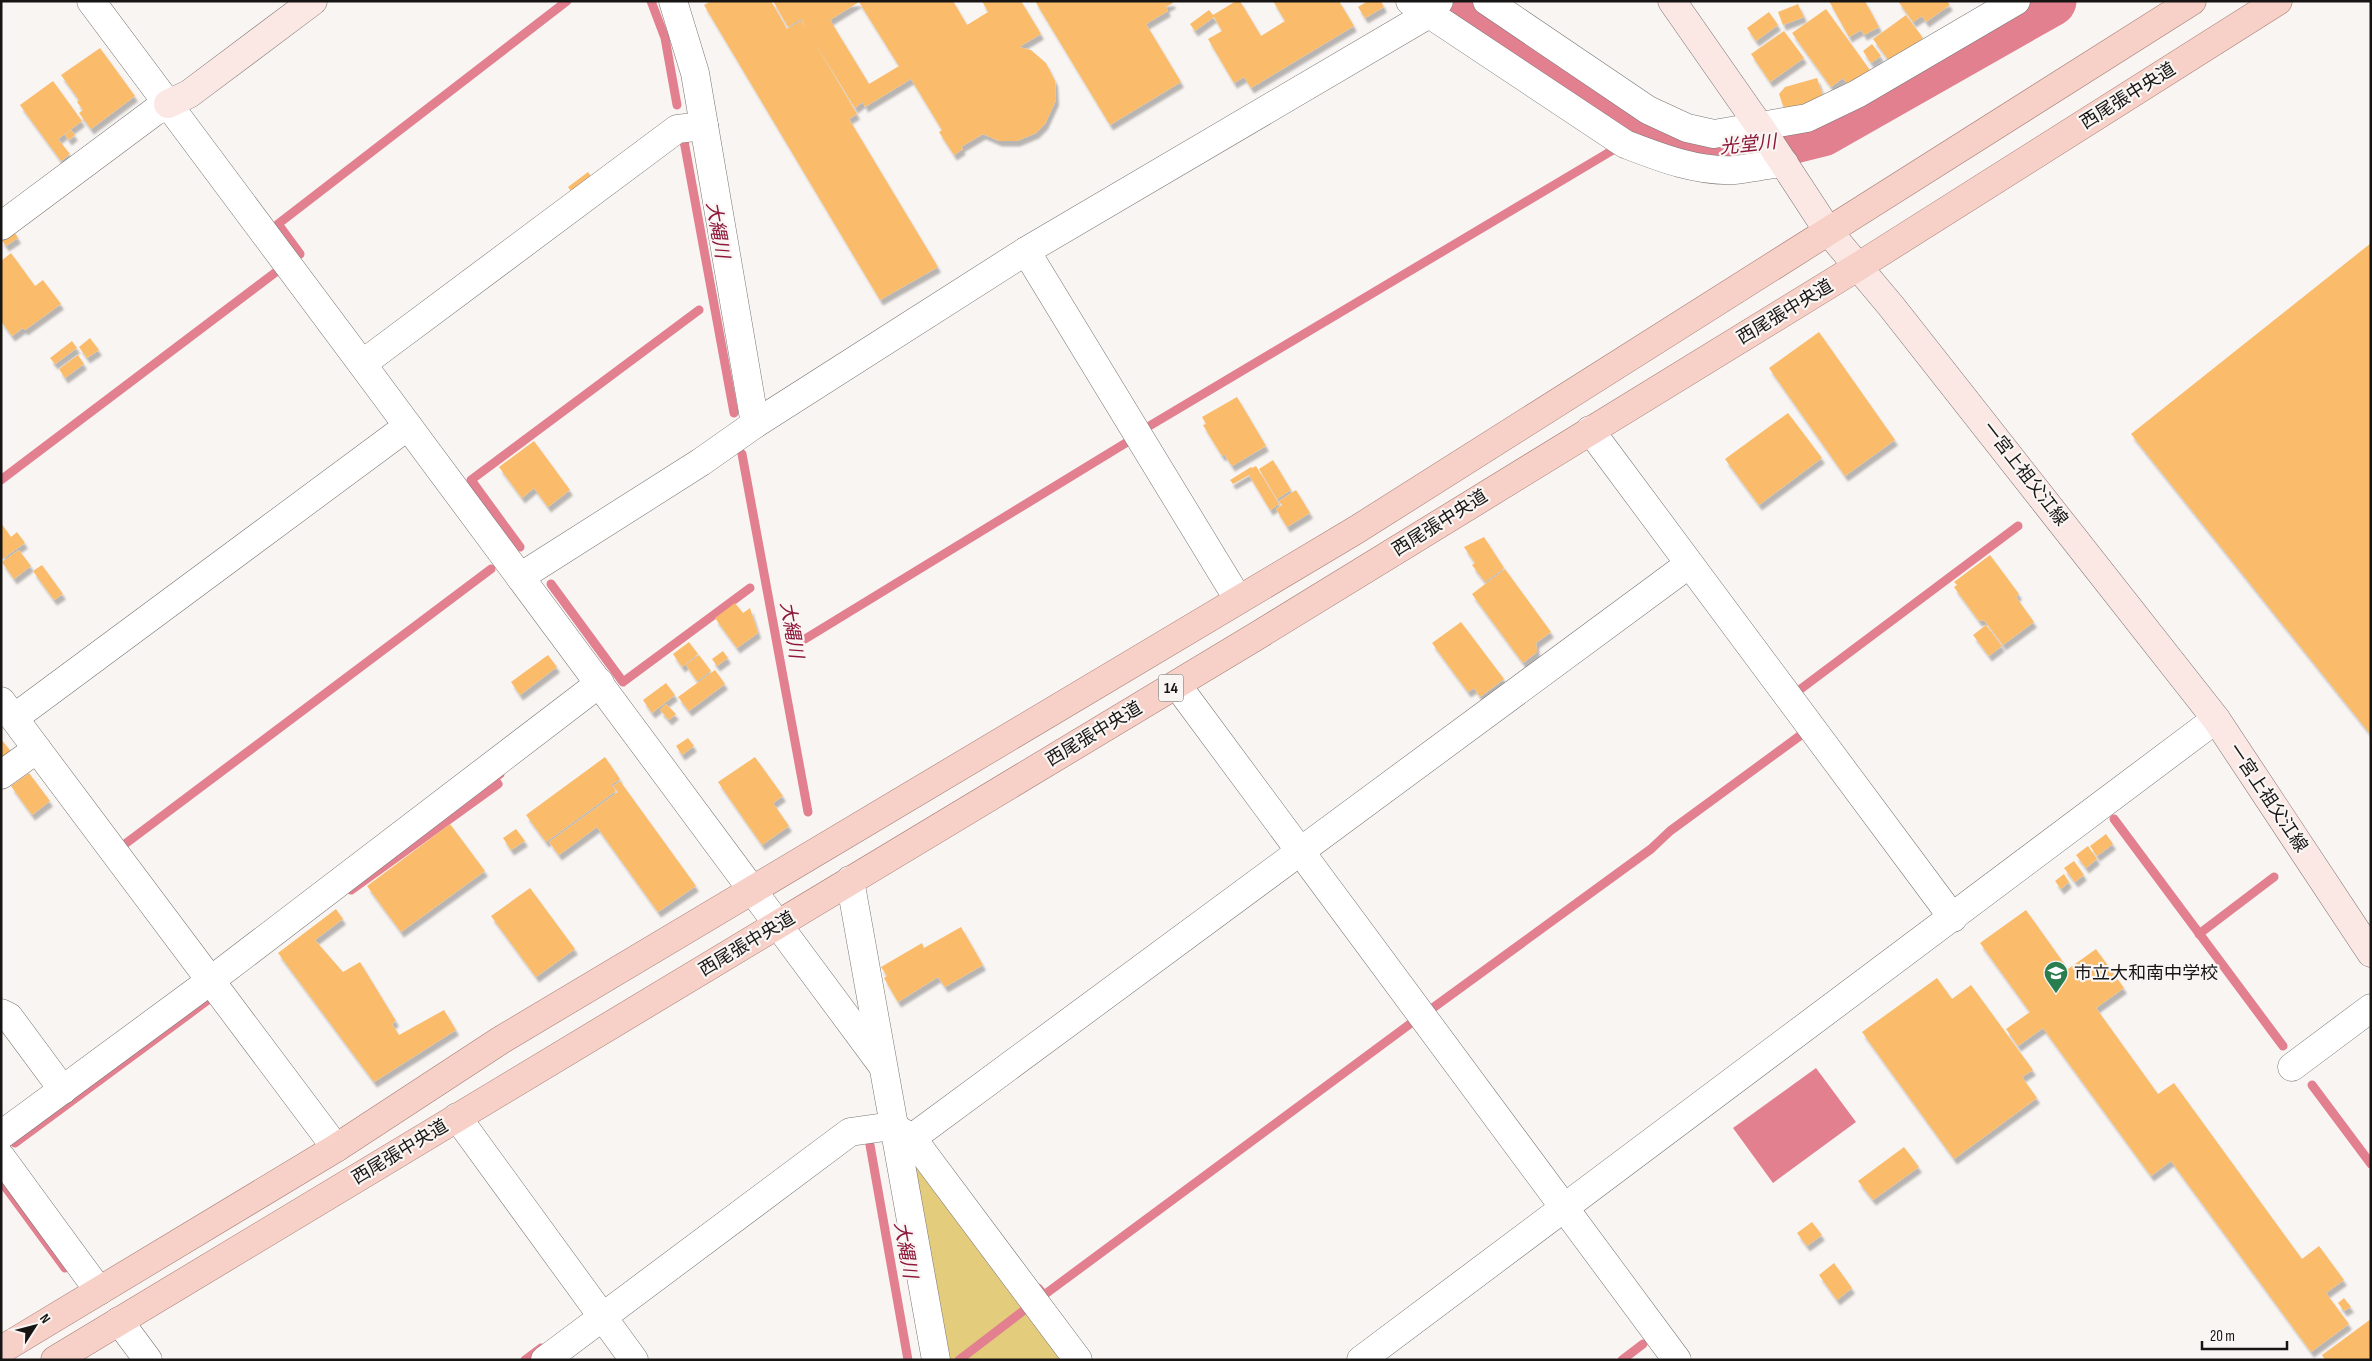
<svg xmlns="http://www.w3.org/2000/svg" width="2372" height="1361" font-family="'Sofia Sans Condensed','Noto Sans JP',sans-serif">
	<defs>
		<filter id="shadow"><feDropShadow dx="3" dy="5.5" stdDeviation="1" flood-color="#0004"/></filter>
	</defs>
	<rect width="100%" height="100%" fill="#f9f5f3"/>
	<!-- green -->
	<g fill="#e4cc7d">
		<path d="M909,1152l116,154 -71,54h-10z"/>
		<path d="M1029,1311l35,49h-101z"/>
	</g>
	<!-- water -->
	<path fill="#e28090" d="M1816,1068l40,54 -83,61 -40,-55z"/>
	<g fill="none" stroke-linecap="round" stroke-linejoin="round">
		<!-- stream -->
		<g stroke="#e28090" stroke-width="9">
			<path d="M651,1l14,37 12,67"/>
			<path d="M684,141l50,272"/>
			<path d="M300,254l-22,-30 289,-223"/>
			<path d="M1151,425l467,-278"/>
			<path d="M742,454l66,358"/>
			<path d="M1,480l275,-208"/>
			<path d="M520,547l-49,-67 228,-170"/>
			<path d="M551,584l72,98 127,-94"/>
			<path d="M805,639l324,-198"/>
			<path d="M1794,694l224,-168"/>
			<path d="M2114,819l169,227"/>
			<path d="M121,847l370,-278"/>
			<path d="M351,890l147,-106 -4,-6 6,-4"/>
			<path d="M2199,934l75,-57"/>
			<path d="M1430,1010l221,-161 19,-18 131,-96"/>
			<path d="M2312,1085l59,79"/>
			<path d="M15,1143l193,-143"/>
			<path d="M870,1145l38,215"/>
			<path d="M1,1181l64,87"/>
			<path d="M1038,1288l6,7 370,-274"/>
			<path d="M525,1360l16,-12"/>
			<path d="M959,1360l68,-52"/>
			<path d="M1622,1360l21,-16"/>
		</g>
		<!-- river -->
		<path stroke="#e28090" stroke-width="51" d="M1451,1l185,123 53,24 32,2 37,-3 64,-16 229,-130"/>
	</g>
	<!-- building -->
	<g fill="#fabc6b" fill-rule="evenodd" filter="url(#shadow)">
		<path d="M711,1h60l16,28 14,-8 5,7 -5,-9 -13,8 -15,-26h180l14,24 21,-13 -6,-11h39l20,33 -22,13 12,3 15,13 9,18 1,19 -11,24 -9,9 -19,8h-18l-16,-7 -22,13 2,2 -9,6 -15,-23 3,-2 -31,-51 -46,28 -2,-5 -8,6 -46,-75 48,81 -8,5 89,148 -58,33 -176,-295zM859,2l40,64 -30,18 -39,-64z"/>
		<path d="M1035,1h137l1,2 -7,4 2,4 -22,13 35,58 -71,43z"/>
		<path d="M1236,1h4l21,35 24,-15 -12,-20h66l15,25 -103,62 -7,-11 -10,6 -26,-44 14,-8 -8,-14 -19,14 -5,-7 19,-14 4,5z"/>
		<path d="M1368,1h13l3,6 -19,11 -7,-11z"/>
		<path d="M1829,1h36l14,26 -15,8 -3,-5 -12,7z"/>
		<path d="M1898,1h49l3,4 -24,17 -4,-6 -9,6z"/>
		<path d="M1798,4l6,13 -21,8 -5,-13z"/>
		<path d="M1826,9l46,64 -21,16 -8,-11 -12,9 -39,-54z"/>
		<path d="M1769,12l9,13 -22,16 -9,-13z"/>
		<path d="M1906,15l17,23 -33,24 -17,-23z"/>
		<path d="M1784,31l20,27 -34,24 -19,-28z"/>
		<path d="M1872,44l9,12 -10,7 -8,-12z"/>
		<path d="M100,48l35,48 -44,33 -12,-16 4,-3 -6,-8 2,-2 -18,-25z"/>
		<path d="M1817,78l7,21 -38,15 -7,-20 6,-7z"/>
		<path d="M53,81l29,40 -24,18 12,15 -9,7 -41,-56z"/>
		<path d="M71,130l4,5 -6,5 -4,-5z"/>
		<path d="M588,172l6,8 -20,15 -6,-8z"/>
		<path d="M13,230l5,8 -12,8 -5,-7z"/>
		<path d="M2371,243v492l-240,-301z"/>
		<path d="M11,253l24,33 8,-6 18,24 -36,26 -2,-2 -11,8 -11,-15v-60z"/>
		<path d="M1819,332l76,108 -50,36 -76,-108z"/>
		<path d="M90,338l9,12 -12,8 -8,-11z"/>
		<path d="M72,341l5,7 -22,16 -5,-6z"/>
		<path d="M78,355l6,9 -19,14 -6,-9z"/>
		<path d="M1237,397l29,49 -34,20 -8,-12 -2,2 -19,-31 3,-1 -4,-7z"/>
		<path d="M1788,413l34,45 -63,47 -34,-46z"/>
		<path d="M534,441l36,49 -22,17 -14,-19 -12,10 -23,-31z"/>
		<path d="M1273,460l18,30 -14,9 -18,-30z"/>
		<path d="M1256,466l23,38 -9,6 -21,-35 -16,9 -3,-4 21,-13 1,1z"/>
		<path d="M1296,490l14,23 -23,14 -11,-18 6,-4 -3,-4z"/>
		<path d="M1,523l10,14 6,-5 8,11 -24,17z"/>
		<path d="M1484,537l20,31 -19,14 -13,-17 3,-2 -11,-16z"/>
		<path d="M19,550l12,16 -17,13 -12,-17z"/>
		<path d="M1990,555l29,39 -3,3 18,25 -31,23 -19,-25 -5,1 -25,-34 3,-2 -3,-3z"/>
		<path d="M42,565l21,29 -9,6 -21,-29z"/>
		<path d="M1505,569l46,63 -15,11 1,9 -14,11 -51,-69z"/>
		<path d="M735,603l8,10 7,-5 8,25 -21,15 -22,-30z"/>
		<path d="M1461,622l43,57 -24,18 -6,-9 -6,4 -36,-49z"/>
		<path d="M1986,625l16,21 -13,10 -16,-21z"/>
		<path d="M689,642l9,12 -16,13 -9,-13z"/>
		<path d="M723,651l5,7 -11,8 -5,-7z"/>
		<path d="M548,655l9,12 -37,28 -9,-13z"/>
		<path d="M699,655l12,16 -14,10 -11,-16z"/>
		<path d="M715,670l10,14 -36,27 -11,-14z"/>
		<path d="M666,683l9,12 -23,18 -9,-13z"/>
		<path d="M666,704l10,10 -7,6 -9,-10z"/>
		<path d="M688,738l6,8 -12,9 -6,-9z"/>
		<path d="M1,739l12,15 -12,9z"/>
		<path d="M605,757l15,22 -9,6 5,6 -70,51 -20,-27z"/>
		<path d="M755,757l28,39 -10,7 16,23 -27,19 -44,-63z"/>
		<path d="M29,773l21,28 -18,14 -21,-29z"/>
		<path d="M620,781l76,105 -38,26 -61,-85 -38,28 -10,-13 69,-50 -5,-6z"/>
		<path d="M450,824l35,47 -84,61 -34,-46z"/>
		<path d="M516,829l9,12 -14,9 -8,-12z"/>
		<path d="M2106,834l7,10 -16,12 -7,-10z"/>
		<path d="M2088,846l9,13 -11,9 -10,-13z"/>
		<path d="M2074,861l10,14 -9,7 -11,-14z"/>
		<path d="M2064,874l5,8 -8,7 -6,-8z"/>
		<path d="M530,888l45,61 -39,28 -45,-61z"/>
		<path d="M336,909l7,10 -28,21 28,32 17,-10 36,59 -4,3 7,11 45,-25 12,20 -82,52 -96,-129z"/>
		<path d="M2026,910l42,59 28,-20 28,39 -28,20 62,86 16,-11 128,176 17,-13 25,34 -18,13 23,31 -38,28 -140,-191 -20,15 -108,-148 -25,18 -12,-17 24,-17 -50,-69z"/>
		<path d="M961,927l22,38 -38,22 -7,-10 -40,25 -14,-24 3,-2 -6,-9 41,-24 2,5z"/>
		<path d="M1937,978l15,21 19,-14 62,85 -11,7 15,21 -83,61 -92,-127z"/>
		<path d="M1904,1147l15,20 -46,33 -15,-19z"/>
		<path d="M1812,1222l10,13 -15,11 -10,-13z"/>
		<path d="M1834,1263l18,25 -15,12 -18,-25z"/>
		<path d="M2344,1298l7,9 -7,4 -6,-8z"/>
		<path d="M2371,1319v41h-46l-3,-5z"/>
	</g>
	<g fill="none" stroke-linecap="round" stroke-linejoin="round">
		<defs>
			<g id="street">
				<path d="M91,1l271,363 520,701"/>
				<path d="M673,1l22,72 60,351"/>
				<path d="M1410,1l215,143c34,13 71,28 109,26 16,-2 33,-5 50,-7"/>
				<path d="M1487,1l161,109 39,18 27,6 93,-16 50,-24 159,-93"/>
				<path d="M1,226l153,-114 14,-8"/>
				<path d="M1026,251l212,348"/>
				<path d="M362,364l315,-235 27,-3"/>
				<path d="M1590,430l363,488"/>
				<path d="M520,577l181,-115 54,-38 271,-173 403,-237 10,-13"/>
				<path d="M1177,685l500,675"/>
				<path d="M1,701l335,447"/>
				<path d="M14,718l394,-292"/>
				<path d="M1,775l36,-26"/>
				<path d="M850,880l86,480"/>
				<path d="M1,1013l8,4 54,73"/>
				<path d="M2292,1067l79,-59"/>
				<path d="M457,1117l177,243"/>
				<path d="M1,1135l209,-154 390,-298"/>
				<path d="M912,1138l166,222"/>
				<path d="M1,1157l98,134"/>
				<path d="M119,1321l29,39"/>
				<path d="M545,1360l305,-228 42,-6 20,12 776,-573"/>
				<path d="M1361,1360l855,-641"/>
			</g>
			<g id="secondary">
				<path d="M1672,1l88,126 68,104 63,75 325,413 155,234"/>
				<path d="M168,104l21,-10 124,-93"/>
			</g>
			<g id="primary">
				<path d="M1,1350l335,-202 165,-108 855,-510 836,-529"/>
				<path d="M55,1360l1205,-726 599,-368 419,-265"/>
			</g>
		</defs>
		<!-- street casing -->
		<use href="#street" stroke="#797574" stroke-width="29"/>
		<!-- secondary casing -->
		<use href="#secondary" stroke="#797574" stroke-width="29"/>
		<!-- primary casing -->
		<use href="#primary" stroke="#a57a71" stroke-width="29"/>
		<!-- street -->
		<use href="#street" stroke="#fff" stroke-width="28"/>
		<!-- secondary -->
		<use href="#secondary" stroke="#fbe7e3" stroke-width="28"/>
		<!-- primary -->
		<use href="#primary" stroke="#f7d0c8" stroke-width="28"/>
	</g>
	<!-- icons -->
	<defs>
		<symbol id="school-pin" viewBox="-11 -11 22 30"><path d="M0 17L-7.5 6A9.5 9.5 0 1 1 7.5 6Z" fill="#297d4f" stroke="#f9f5f3"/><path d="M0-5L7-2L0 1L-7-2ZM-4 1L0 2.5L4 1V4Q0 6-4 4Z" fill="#fff"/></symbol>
	</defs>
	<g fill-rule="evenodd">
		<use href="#school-pin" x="2042" y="959" width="28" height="38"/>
	</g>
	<g text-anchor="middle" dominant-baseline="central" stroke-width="4.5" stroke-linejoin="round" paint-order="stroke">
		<!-- shield labels -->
		<rect fill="#f9f5f3" stroke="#5a5857" stroke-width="1" x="1158.5" y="674.5" width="25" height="27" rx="4"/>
		<g font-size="16" font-weight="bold" fill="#161514">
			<text x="1171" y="688">14</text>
		</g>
		<!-- street labels -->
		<g font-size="18" fill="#161514" stroke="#f9f5f3">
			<text transform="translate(2128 96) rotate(-32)">西尾張中央道</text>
			<text transform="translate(1785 312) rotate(-31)">西尾張中央道</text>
			<text transform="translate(2025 474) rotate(52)">一宮上祖父江線</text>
			<text transform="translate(1440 523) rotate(-32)">西尾張中央道</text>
			<text transform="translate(1094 734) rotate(-31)">西尾張中央道</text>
			<text transform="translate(2268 798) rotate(56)">一宮上祖父江線</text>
			<text transform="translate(747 944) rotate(-31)">西尾張中央道</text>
			<text transform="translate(400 1152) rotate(-31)">西尾張中央道</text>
		</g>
		<!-- poi labels -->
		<g font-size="18" fill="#161514" stroke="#f9f5f3" text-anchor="start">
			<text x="2074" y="973">市立大和南中学校</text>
		</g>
		<!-- water labels -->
		<g font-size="19" font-style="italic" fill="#8d173a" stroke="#f9f5f3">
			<text transform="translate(1748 145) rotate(-6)">光堂川</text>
			<text transform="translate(717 230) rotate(80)">大縄川</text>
			<text transform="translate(791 630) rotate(80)">大縄川</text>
			<text transform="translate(905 1250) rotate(80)">大縄川</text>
		</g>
	</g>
	<!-- border -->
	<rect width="2372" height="1361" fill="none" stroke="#161514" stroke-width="5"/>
	<!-- north arrow -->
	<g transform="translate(35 1326) rotate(54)" stroke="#f9f5f3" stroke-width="4" paint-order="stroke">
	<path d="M0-4L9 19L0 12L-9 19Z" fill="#161514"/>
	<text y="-8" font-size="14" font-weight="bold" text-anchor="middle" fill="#161514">N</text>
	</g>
	<!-- scale -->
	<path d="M2202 1341v8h85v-8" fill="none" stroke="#161514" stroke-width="2.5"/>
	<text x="2210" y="1341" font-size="15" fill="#161514" stroke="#f9f5f3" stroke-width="4" paint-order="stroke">20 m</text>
</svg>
